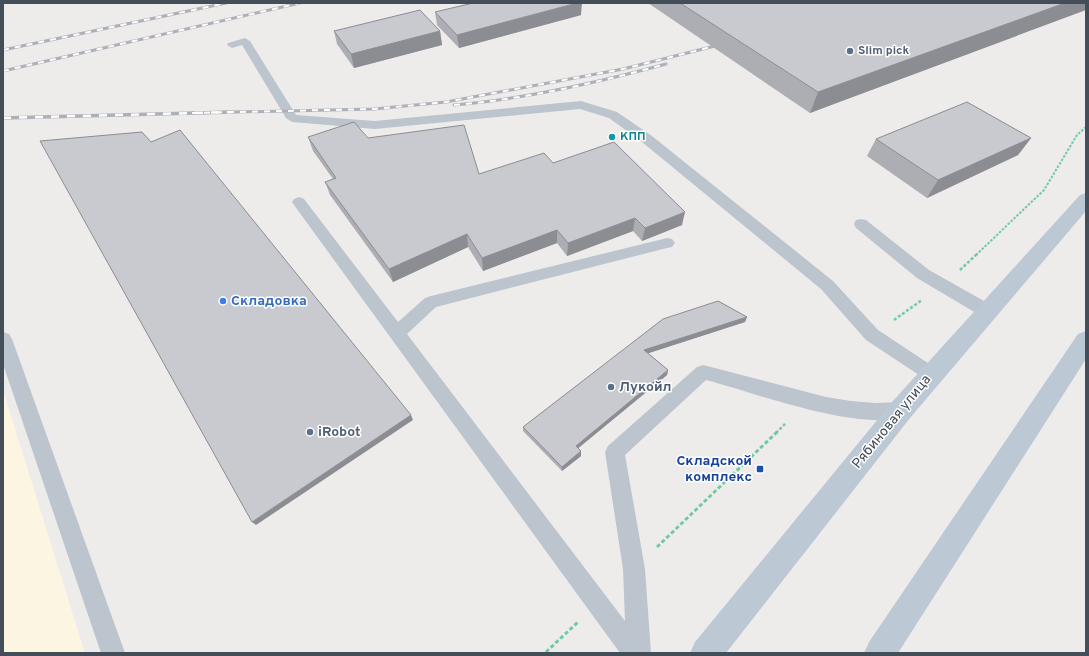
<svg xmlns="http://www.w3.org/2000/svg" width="1089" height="656" font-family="Overpass,sans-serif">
	<rect width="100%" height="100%" fill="#eeebeb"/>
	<!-- commercial -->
	<path fill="#fbf5e2" d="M3,390l82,263h-82z"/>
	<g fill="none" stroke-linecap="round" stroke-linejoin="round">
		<!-- path-far2 -->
		<path stroke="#70cba1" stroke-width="2" stroke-dasharray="2.5 1.5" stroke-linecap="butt" d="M976,255l68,-65 33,-55 9,-8"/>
		<!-- path-far1 -->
		<g stroke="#70cba1" stroke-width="2.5" stroke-dasharray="3 2" stroke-linecap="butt">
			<path d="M960,270l17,-16"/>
			<path d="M894,320l28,-20"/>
			<path d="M776,433l9,-9"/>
		</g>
		<!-- path -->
		<g stroke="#70cba1" stroke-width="3" stroke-dasharray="4 2.5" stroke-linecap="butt">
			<path d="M657,547l120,-115"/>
			<path d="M546,652l32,-30"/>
		</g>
		<!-- service -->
		<g fill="#bcc5ce" fill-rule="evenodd">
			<path d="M245,38l5,3 46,74 79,6 206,-20 36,11 35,24 181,145 45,49 59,39 3,5 -3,5 -6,3 -6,-3 -59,-39 -45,-51 -179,-147 -33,-24 -29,-9 -205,20 -83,-7 -6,-4 -44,-73 -10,3 -5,-3 1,-2z"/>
			<path d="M299,197l5,2 94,123 27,-24 6,-2 236,-58 5,1 3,4 -3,4 -5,1 -231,59 -29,27 218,287 -2,-52 -18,-117 3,-6 89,-79 6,-2 123,32 25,4 25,2 25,-1 7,2 2,6 -2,6c-48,17 -152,-23 -202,-36l-81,75 20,114 6,84h-31l-326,-448 -2,-3 2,-3z"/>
			<path d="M861,219l5,1 63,50 64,36 2,5 -2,5 -6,1 -6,-1 -64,-38 -61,-50 -2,-4 2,-4z"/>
			<path d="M3,332l6,2 3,5 113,314h-24l-98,-289z"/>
		</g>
		<!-- secondary -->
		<g fill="#bdc8d5" fill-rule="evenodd">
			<path d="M1086,193v18l-176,207 -184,235h-36l5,-11 197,-240 188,-207z"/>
			<path d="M1086,331v28l-188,294h-34l5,-11 209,-308z"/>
		</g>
		<defs>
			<g id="rail-far1">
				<path d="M3,50l223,-47"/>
				<path d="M3,71l297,-68"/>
				<path d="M454,105c72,-6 142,-22 212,-41"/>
				<path d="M192,113l182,-4 72,-7 177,-33 100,-25"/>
			</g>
			<path id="rail" d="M3,118l230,-6"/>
		</defs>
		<!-- rail-far1 casing -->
		<use href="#rail-far1" stroke="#adb0b6" stroke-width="3"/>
		<!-- rail casing -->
		<use href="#rail" stroke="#adb0b6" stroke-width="3.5"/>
		<!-- rail-far1 -->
		<use href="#rail-far1" stroke="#fff" stroke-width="2" stroke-dasharray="6" stroke-linecap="butt"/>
		<!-- rail -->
		<use href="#rail" stroke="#fff" stroke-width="2.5" stroke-dasharray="8" stroke-linecap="butt"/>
	</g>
	<!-- wall -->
	<g fill="#acaeb3">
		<path d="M648,3h438l-276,110z"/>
		<path d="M435,12l146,3 -122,33 -22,-23z"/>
		<path d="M334,31h106l2,14 -88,23 -17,-24z"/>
		<path d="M308,137l60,1 111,36 74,-11 129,62 -40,16 -9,-10 -66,25 -10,-13 -74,28 -15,-24 -75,35 -63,-87 -5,-13 8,-3 -20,-28z"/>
		<path d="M1031,138l-13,17 -91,43 -60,-42 9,-17z"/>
		<path d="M718,301l29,16 -2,5 -97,31 20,17 -1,5 -89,73 3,8 -19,15 -39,-40v-4z"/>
	</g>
	<!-- shaded-wall -->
	<g fill="#8c8d92">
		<path d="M577,3h5l-1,12 -122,33 -2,-13z"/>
		<path d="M1065,3h21v7l-276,103 8,-21z"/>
		<path d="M440,31l2,14 -88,23 -3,-14z"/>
		<path d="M1031,138l-13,17 -91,43 11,-18z"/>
		<path d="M685,212l-3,13 -40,16 3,-13z"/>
		<path d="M635,218l-2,13 -66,25 1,-13z"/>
		<path d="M557,230v13l-74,28 -1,-13z"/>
		<path d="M467,234l1,13 -75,35 -4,-13z"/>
		<path d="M747,317l-2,5 -102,33 1,-5z"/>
		<path d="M668,370l-1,5 -91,75v-4z"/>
		<path d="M411,415l2,5 -157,105 -4,-3z"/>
		<path d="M581,451v5l-19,15v-4z"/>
	</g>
	<!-- building -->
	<g fill="#c8cad0" stroke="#8c8d92">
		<path d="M473,3h104l-120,32 -22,-23z"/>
		<path d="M680,3h385l-247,89z"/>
		<path d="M420,10l20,21 -89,23 -17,-23z"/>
		<path d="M967,102l64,36 -93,42 -62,-41z"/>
		<path d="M354,122l14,16 96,-13 15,49 65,-21 9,10 61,-21 71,70 -40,16 -10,-10 -67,25 -11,-13 -75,28 -15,-24 -78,35 -64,-87 11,-4 -28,-41z"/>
		<path d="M180,130l231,285 -159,107 -212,-381 102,-9 9,10z"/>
		<path d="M718,301l29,16 -103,33 24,20 -92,76 5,5 -19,16 -39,-40 140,-108z"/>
	</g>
	<!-- markers -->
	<g fill="#5c6f8a" stroke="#fff" stroke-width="1.5">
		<circle cx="850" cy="51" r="4"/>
		<circle cx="611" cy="387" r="4"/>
		<circle cx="310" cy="432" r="4"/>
	</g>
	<circle fill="#0f9aa8" stroke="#fff" stroke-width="1.5" cx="612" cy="137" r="4"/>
	<circle fill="#3f7fe0" stroke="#fff" stroke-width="1.5" cx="223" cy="301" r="4"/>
	<rect fill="#1a4fb4" stroke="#fff" stroke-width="1.5" x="756" y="465" width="8" height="8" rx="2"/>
	<g text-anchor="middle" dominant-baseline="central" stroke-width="3" stroke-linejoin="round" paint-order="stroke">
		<!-- far-service labels -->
		<g font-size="12" font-weight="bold" fill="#4e5e75" stroke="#fff" text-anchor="start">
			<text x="858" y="51">Slim pick</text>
		</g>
		<!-- far-culture labels -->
		<g font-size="12" font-weight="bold" fill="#0d838f" stroke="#fff" text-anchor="start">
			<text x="620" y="137">КПП</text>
		</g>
		<!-- shop labels -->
		<g font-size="14" font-weight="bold" fill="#366cbe" stroke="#fff" text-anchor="start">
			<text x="231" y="301">Складовка</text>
		</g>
		<!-- service labels -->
		<g font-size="14" font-weight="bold" fill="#4e5e75" stroke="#fff" text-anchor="start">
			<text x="619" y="387">Лукойл</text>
			<text x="318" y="432">iRobot</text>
		</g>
		<!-- street labels -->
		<g font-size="14" fill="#444e58" stroke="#fff">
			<text transform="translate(892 422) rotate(-51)">Рябиновая улица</text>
		</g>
		<!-- transit labels -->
		<g font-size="14" font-weight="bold" fill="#164399" stroke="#fff" text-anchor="end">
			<text x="752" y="461">Складской<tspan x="752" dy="16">комплекс</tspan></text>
		</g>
	</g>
	<!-- border -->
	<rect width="1089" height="656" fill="none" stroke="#444e58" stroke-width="8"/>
</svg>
